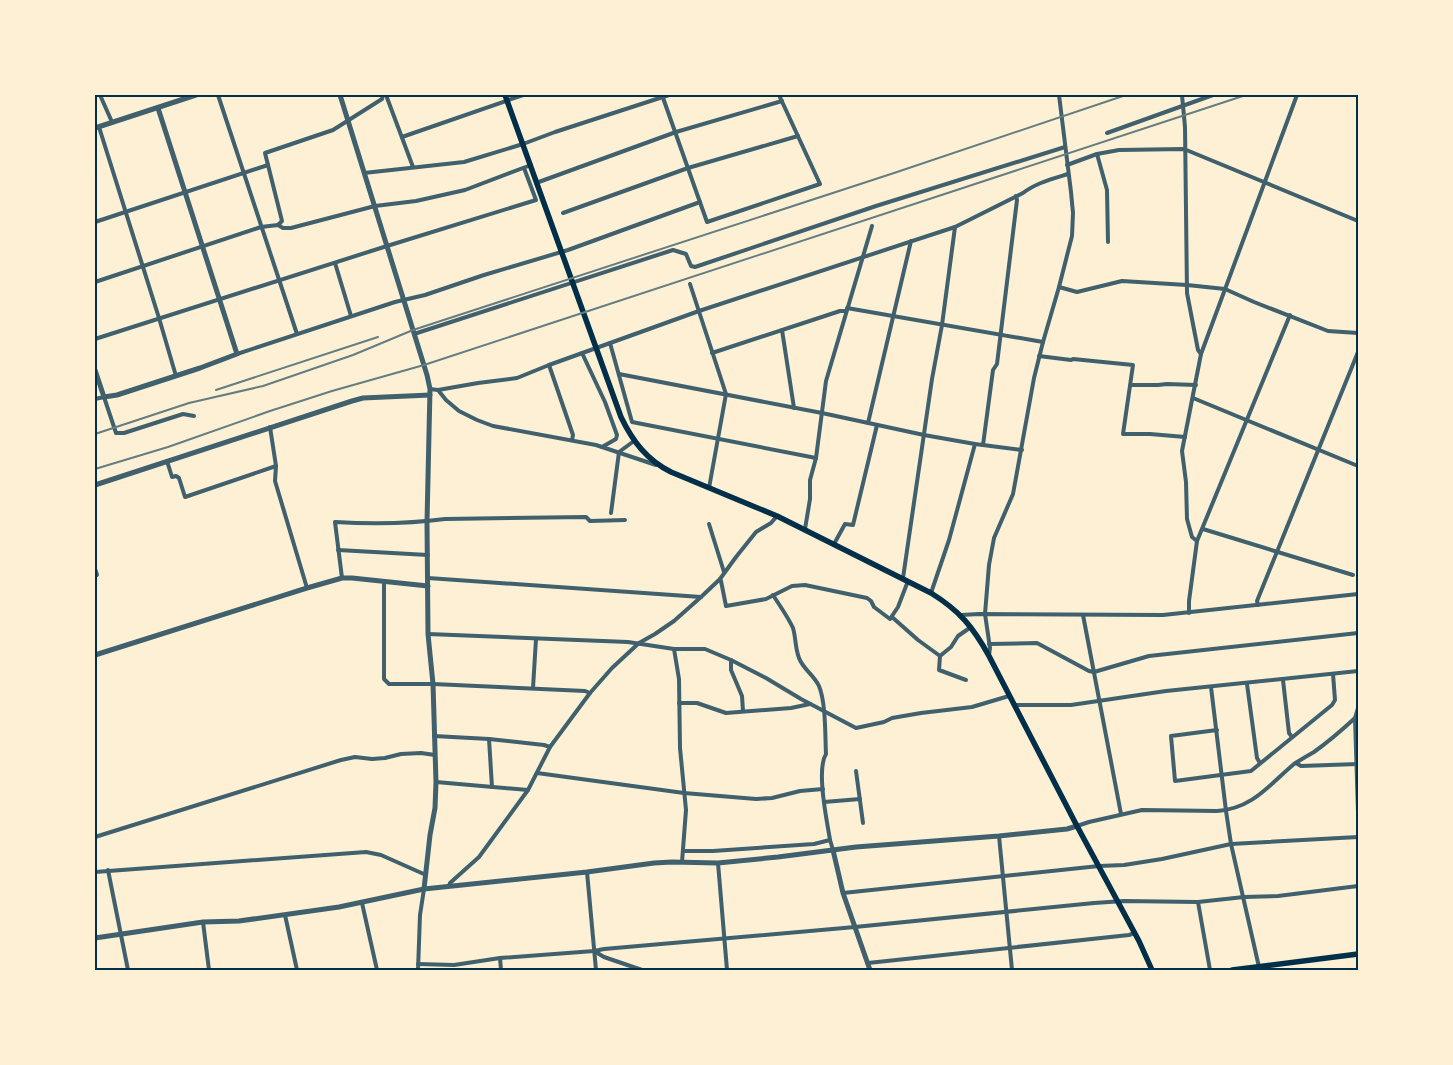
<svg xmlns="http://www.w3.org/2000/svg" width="1453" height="1065" font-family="'Asap Condensed',sans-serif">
	<rect width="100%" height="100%" fill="#fdf0d5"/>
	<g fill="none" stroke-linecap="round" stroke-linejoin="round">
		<!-- minor -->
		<g stroke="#3f606c" stroke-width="4">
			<path d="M100,95l12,27"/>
			<path d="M218,95l79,239"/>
			<path d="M386,95l27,72"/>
			<path d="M662,95l45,127 113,-38 -41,-89"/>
			<path d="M1182,95l3,32 2,166 11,57 3,4"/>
			<path d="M99,127l60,191 17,58"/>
			<path d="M1107,133l106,-38"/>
			<path d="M402,137l121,-42"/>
			<path d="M1097,154l10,36 1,52"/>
			<path d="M1067,165l30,-11 22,-4 65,-1 174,72"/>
			<path d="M364,173l100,-11 59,-18 32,-12 114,-37"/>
			<path d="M536,183l140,-51 106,-31"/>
			<path d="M563,213l125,-45 110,-32"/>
			<path d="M95,222l173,-57"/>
			<path d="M278,225l4,-4 -17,-68 68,-23 49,-31 1,-4"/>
			<path d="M335,263l16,53"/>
			<path d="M95,282l166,-55 17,-2 5,3h8l84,-22 41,-5 49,-11 66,-25"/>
			<path d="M690,284l36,110 -17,94"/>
			<path d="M1059,287l18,5 45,-11 65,4 38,4 29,13 74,29 30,2"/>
			<path d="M847,308l196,34"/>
			<path d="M782,330l12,78"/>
			<path d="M414,334l259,-84 13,4 5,12 4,1 181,-61 189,-59"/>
			<path d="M95,339l292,-93 149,-46 -12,-32"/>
			<path d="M610,343l22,79 184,36"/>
			<path d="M582,353l23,49 12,33 -1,4 -14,8"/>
			<path d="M712,353l128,-42h6"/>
			<path d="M237,354l158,-52 30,-7 59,-20 84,-25 132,-48"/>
			<path d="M1039,356l32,4 2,-1 60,6 -10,69h27l35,3"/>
			<path d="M549,365l24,70 -1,5"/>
			<path d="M619,374l203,39 102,22 51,9 47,6"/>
			<path d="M1131,385h27l9,-1 29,1"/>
			<path d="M430,389l8,1 8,10 13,11 18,9 16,6 103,19 60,20"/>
			<path d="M438,390l40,-7 39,-5 32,-13 150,-54 256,-84 68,-34c13,-10 29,-14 45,-19"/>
			<path d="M1193,398l165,68"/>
			<path d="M95,399l9,-2 12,36h8l59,-19 11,2"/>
			<path d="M868,423l43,-182"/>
			<path d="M270,427l6,39 -1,15 32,107"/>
			<path d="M983,445l10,-75 4,-6 20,-164 -1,-4"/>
			<path d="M167,461l5,16 4,-1 3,2 6,19 91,-31"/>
			<path d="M611,513l8,-61 15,-11"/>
			<path d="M709,524l15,48"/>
			<path d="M805,529l5,-30v-19l6,-22 10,-77 46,-155"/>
			<path d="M1203,529l150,46"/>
			<path d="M1197,541l-5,-4 -5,-18 -1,-37 -4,-31 19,-97 96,-259"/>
			<path d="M834,544l11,-20 8,1 24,-100"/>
			<path d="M338,550l90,5"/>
			<path d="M95,569l2,6"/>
			<path d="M342,578l-7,-56c37,2 73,2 110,-3l141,-2 4,4 35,-1"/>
			<path d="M428,578l273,19"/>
			<path d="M903,578l29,-199 10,-54 13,-98"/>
			<path d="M720,579l1,2 5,25 40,-7 26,-13 13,-1 62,13 4,3 3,6 16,12 8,-12 10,-26"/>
			<path d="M384,581v98l5,5h44l152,7 5,2"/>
			<path d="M931,593l18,-53 26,-96"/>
			<path d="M773,595c7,11 15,22 20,33 3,10 2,20 6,30 4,11 15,17 20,28 7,17 6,49 7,68 -10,16 1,67 4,86"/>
			<path d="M1258,605l-1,-4 101,-249"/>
			<path d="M1189,613v-12l8,-60 93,-226"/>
			<path d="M961,615l18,-1 184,1 195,-21"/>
			<path d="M1083,615l38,199"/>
			<path d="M892,617l26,23 22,16"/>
			<path d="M428,634l200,8 46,7h31l26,11 35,18 35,21 55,29 28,-6 8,-4 29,-5 51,-6 37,-11"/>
			<path d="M989,644l48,-1 52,28 5,1 55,-16 209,-23"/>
			<path d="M674,649l5,30 1,69 6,62 -4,52"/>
			<path d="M989,655l1,-7 -5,-34 4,-49 5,-27 19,-44 21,-116 9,-36 16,-55 13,-51 1,-23 -2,-21 -12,-97"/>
			<path d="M731,660v10l11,26 1,15"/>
			<path d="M966,680l-27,-10 1,-14 11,-9 7,-11 13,-9"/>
			<path d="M1283,680l6,53 3,4"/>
			<path d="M1247,684l10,74 3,5"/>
			<path d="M1211,687l15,124 5,33 28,123"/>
			<path d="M533,688l3,-49"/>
			<path d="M679,703h18l29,10 65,-5 19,-4"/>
			<path d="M1014,705h57l95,-14 192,-20"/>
			<path d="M1358,708l-3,10 3,94"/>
			<path d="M1217,730l-46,6 4,45 76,-10 81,-66 3,-5 -2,-26"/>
			<path d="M434,736l55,3 55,6 6,2"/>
			<path d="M489,739l3,48"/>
			<path d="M1296,763l5,3 57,-2"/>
			<path d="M856,771l7,52"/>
			<path d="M537,773l147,20 72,6 16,-1 28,-7 23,-2"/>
			<path d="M436,782l92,8"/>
			<path d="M824,802l36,-3"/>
			<path d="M1077,826l12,-4 53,-12 75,1c35,-2 52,-26 77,-47 6,-4 13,-8 20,-12 14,-10 28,-22 41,-34"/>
			<path d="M999,836l13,134"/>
			<path d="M95,837l246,-77 14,-3 17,2 13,-1 16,-4 20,-1 14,2"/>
			<path d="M683,851h30l101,-7 16,-4 3,10"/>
			<path d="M718,863l9,107"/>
			<path d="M108,870l20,100"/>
			<path d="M95,872l271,-20 15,3 45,20"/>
			<path d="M587,872l9,98"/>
			<path d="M449,886l1,-3 29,-26 49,-67 22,-43 40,-54 22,-25 27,-25 16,-9 19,-13 27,-24 19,-18 16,-22 20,-25 15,-9 6,-7"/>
			<path d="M843,893l256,-27 25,-1 38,-6 69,-15 127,-7"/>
			<path d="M1198,902l12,68"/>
			<path d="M362,903l15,67"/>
			<path d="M285,915l12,55"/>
			<path d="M203,922l6,48"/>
			<path d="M594,951l10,6 38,13"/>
			<path d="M500,958l1,12"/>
			<path d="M868,963l261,-28 6,-2"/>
			<path d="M418,964l36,1 46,-7 94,-7 10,-2 251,-22 239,-24 30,-2 74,1 46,-5 34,-1 80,-10"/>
			<path d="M418,970l2,-55 4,-26"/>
		</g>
		<!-- tertiary -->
		<g stroke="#3f606c" stroke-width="5">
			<path d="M340,95l87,280 3,14 -3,133 1,112 5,50 3,98 -1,26 -5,27 -6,54"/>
			<path d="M95,128l101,-33"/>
			<path d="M95,370l9,27 13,-2 83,-27 37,-14 -79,-246"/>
			<path d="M95,485l257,-84 11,-3 67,-3"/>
			<path d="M95,655l212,-67 35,-10h10l76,8"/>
			<path d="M833,850l10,43 27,77"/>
			<path d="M95,938l108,-16 36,-1 100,-14 85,-18 163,-17 67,-9 18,-1 46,1 60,-6 78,-10 143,-11 68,-7 10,-3"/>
		</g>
		<!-- secondary -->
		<g stroke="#003049" stroke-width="5.5">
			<path d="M505,95l116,322c12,25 26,43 50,55l106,44 154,77c29,18 42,34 58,63l88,170 62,115 13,29"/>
			<path d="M1232,970l126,-16"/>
		</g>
		<!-- rail -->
		<g stroke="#657d81" stroke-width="2">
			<path d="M216,390l162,-53"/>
			<path d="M95,434l94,-31 74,-17 90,-31 60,-25 481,-157 232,-78"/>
			<path d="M95,469l73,-22 102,-36 62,-20 92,-26 822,-270"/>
		</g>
	</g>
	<!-- border -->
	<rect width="1453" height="1065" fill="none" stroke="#fdf0d5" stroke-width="192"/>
	<rect x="96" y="96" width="1261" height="873" fill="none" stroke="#003049" stroke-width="2"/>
</svg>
